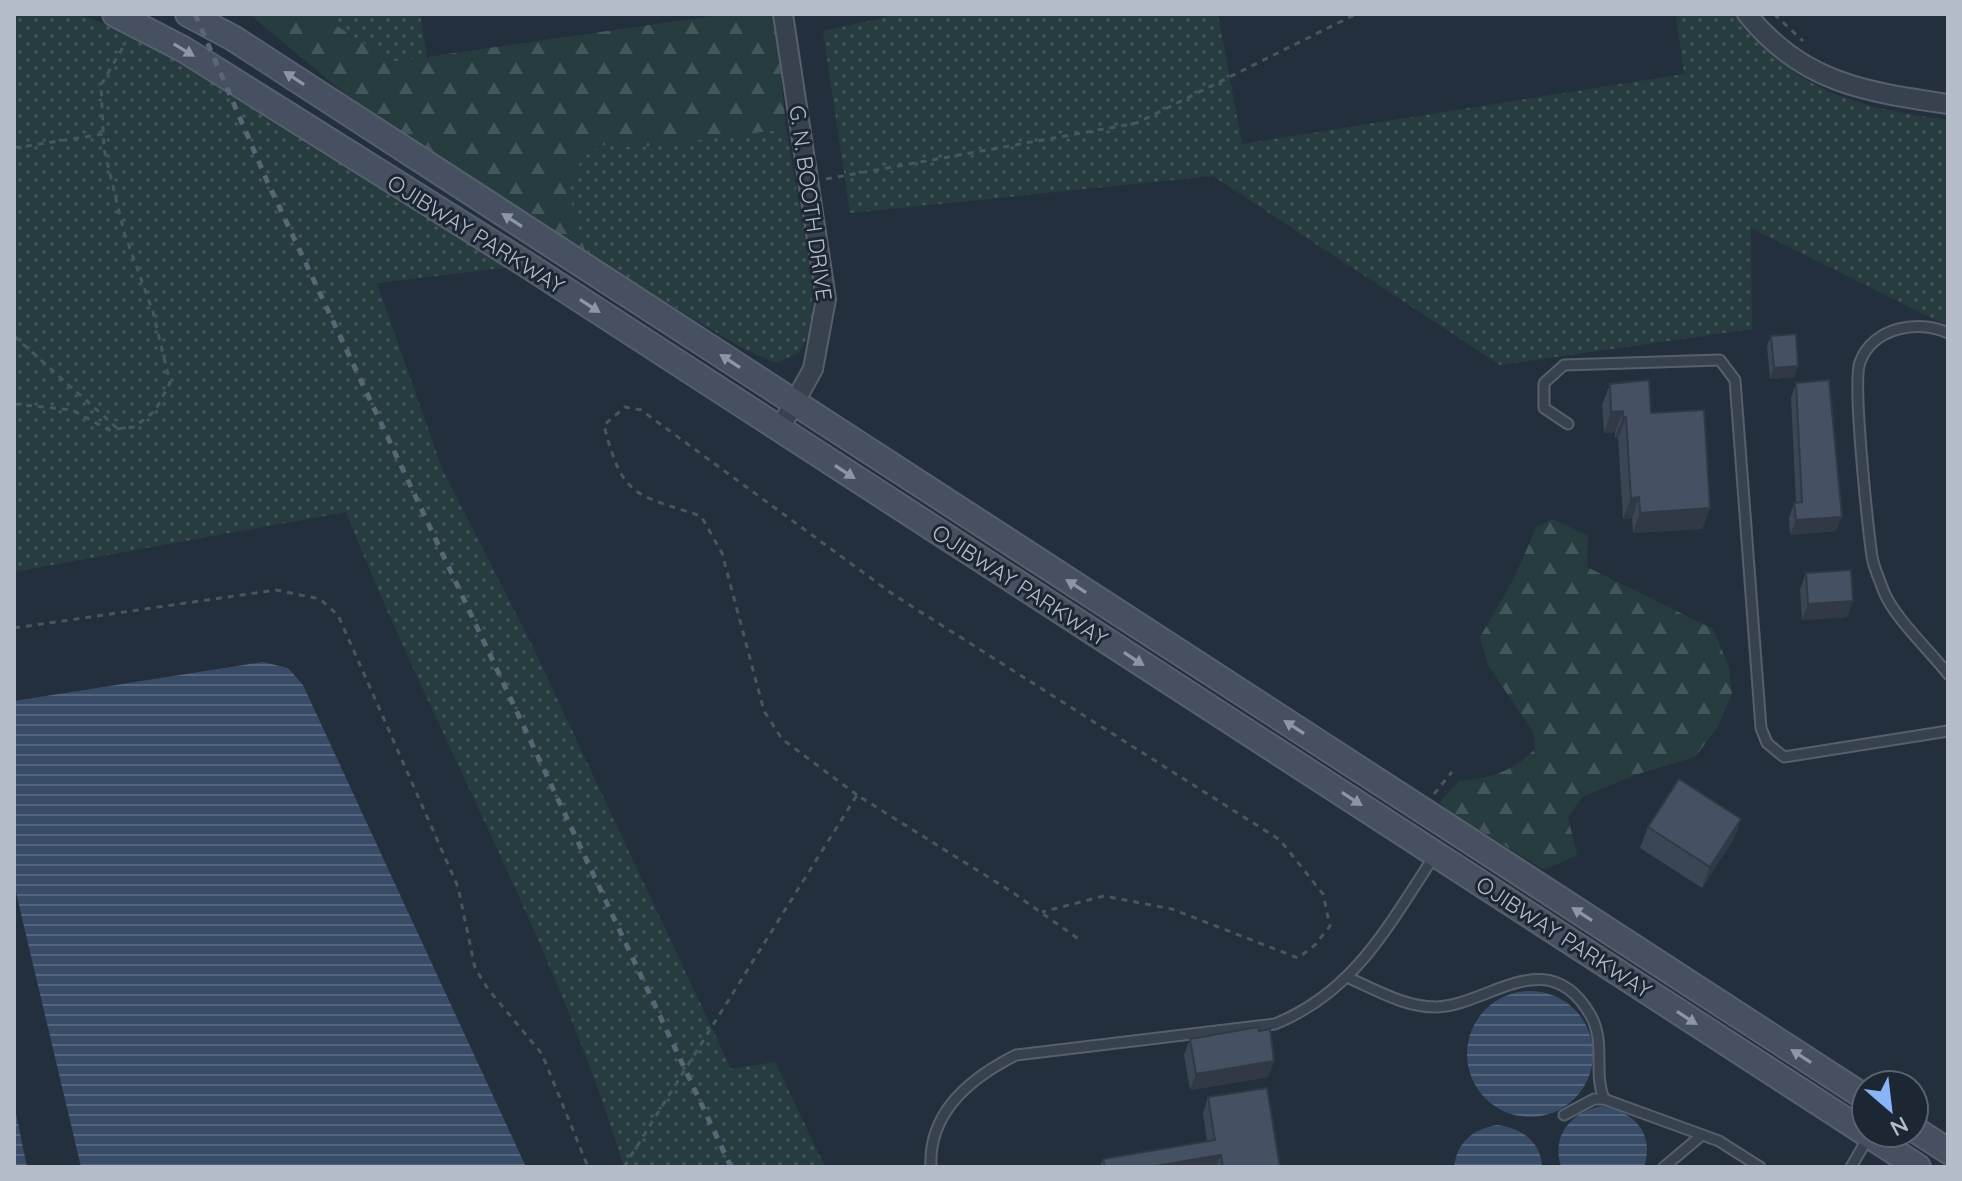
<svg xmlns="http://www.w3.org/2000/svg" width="1962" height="1181" font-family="Quicksand,sans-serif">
	<defs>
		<pattern id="grass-dots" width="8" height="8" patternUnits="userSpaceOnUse" patternTransform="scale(2)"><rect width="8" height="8" fill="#263c3f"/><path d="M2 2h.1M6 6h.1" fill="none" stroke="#435659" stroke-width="1.8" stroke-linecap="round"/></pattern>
		<pattern id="forest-firs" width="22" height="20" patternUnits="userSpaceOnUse" patternTransform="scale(2)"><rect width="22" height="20" fill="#263c3f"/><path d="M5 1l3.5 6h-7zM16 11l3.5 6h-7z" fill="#435659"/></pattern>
		<pattern id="water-rules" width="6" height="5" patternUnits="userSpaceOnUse" patternTransform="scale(2)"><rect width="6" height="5" fill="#394c67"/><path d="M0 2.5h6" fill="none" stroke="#53647b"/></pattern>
	</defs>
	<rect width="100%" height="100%" fill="#242f3e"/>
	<!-- grass -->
	<g fill="url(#grass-dots)">
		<path d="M14,14h63l50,17 89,52 296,184 -135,16 65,186 88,172 201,428 44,-7 50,105h-201c-70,-228 -190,-434 -278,-655l-332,60z"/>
		<path d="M319,14h101l7,43 -35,5z"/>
		<path d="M900,14h318l24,130 442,-70 -8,-60h58c61,78 120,93 214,106v206l-197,-98 1,101 -252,36 -287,-189 -363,37 -27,-182z"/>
		<path d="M786,129l25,142 2,54 -13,27 -24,11 -32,-14 -158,-95 -17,-59 4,-22 12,-17 18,-11 36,2z"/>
	</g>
	<!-- forest -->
	<g fill="url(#forest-firs)">
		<path d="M249,14h70l73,48 334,-48h49l11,115 -147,18 -36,-2 -18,11 -12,17 -4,22 17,59 -238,-158z"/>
		<path d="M1553,519l35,17 -1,31 126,62 16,38 3,27 -15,34 -22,29 -60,18 -53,22 -14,20 9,38 -33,15 -100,-62 -4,-6 19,-21c31,-3 54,-9 76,-32l-1,-15 -46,-69 -8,-28 34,-59 23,-52z"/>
	</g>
	<!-- water -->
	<g fill="url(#water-rules)">
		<path d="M263,662l25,6 15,17 223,482h-445l-67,-283v-183z"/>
		<circle cx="1530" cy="1054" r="63"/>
		<path d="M14,1104l13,63h-13z"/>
		<path d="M1602,1106c32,5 53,28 42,61h-83c-10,-32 10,-55 41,-61z"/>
		<path d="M1497,1125c24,3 44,16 45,42h-88c3,-25 19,-38 43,-42z"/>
	</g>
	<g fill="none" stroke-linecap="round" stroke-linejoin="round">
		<defs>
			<g id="service">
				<path d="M1948,333c-29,-14 -75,-6 -88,29 -8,20 8,165 12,195 2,11 8,24 12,35 10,25 46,59 64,82"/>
				<path d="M1568,424l-24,-16v-25l20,-18 156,-5 15,20 26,348 6,15 17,14 164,-26"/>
				<path d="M1349,978c29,13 56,29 87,29 52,-1 112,-67 155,9 15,28 2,56 13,83"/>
				<path d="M1564,1115l30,-16h10l115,42 41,26"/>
				<path d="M931,1167c-3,-55 41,-90 85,-112l259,-31c81,-33 114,-100 160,-169"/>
				<path d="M1664,1167l38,-32"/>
				<path d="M1851,1167l18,-31"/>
			</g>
			<g id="minor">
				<path d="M1747,14c55,69 119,78 201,90"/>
				<path d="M779,430l34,-61 13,-70 -43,-285"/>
			</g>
			<g id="secondary">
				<path d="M115,14l68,35 341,214 1394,904"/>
				<path d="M188,14l45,24 1633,1060"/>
				<path d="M1914,1129l34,22"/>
			</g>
		</defs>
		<!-- service casing -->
		<use href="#service" stroke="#565f6c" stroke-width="13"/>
		<!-- minor casing -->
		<use href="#minor" stroke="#565f6c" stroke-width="22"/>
		<!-- secondary casing -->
		<use href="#secondary" stroke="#565f6c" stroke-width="28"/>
		<!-- path -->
		<g stroke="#44595c" stroke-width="3" stroke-dasharray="6 6" stroke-linecap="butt">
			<path d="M1774,14l29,27"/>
			<path d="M14,148l90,-14"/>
			<path d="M826,179l311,-56 219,-109"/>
			<path d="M14,336l104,93"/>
			<path d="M14,404l58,6 37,20 25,-3 21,-16 15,-28 -17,-71 -29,-80 -20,-83 -3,-64 25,-43"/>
			<path d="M14,628l262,-38 44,9 18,16 120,272 17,81 13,21 54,65 46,113"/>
			<path d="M1434,794l18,-22"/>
			<path d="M857,795l-75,-56 -18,-28 -42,-158 -21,-37c-67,-22 -79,-19 -97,-91l21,-18 16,3 253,185 386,245 43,54 7,32 -15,19 -17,13 -126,-49 -68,-13 -62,16"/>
			<path d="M624,1167l233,-372 155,97 68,48"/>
		</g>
		<!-- service -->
		<use href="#service" stroke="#38414e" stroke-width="9"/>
		<!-- minor -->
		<use href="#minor" stroke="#38414e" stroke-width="18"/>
		<!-- secondary -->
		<use href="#secondary" stroke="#465061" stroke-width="24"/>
		<!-- rail -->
		<path stroke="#5a6575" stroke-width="5" stroke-dasharray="8 8" stroke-linecap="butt" d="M195,14l73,169 463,984"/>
	</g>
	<!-- wall -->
	<g fill="#3b4654">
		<path d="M1771,336l27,30 -4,11 -24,2 -3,-33z"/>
		<path d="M1796,383l40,148 -46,4 -1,-17 5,-15h2l-5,-105z"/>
		<path d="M1610,384l41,29 59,95 -8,21 -69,4 -1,-15 -9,1 -5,-81h-3v-6l-11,1 -2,-28z"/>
		<path d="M1806,573l41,44 -45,3 -2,-31z"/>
		<path d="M1741,819l-8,21 -31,48 -62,-40 8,-21z"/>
		<path d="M1259,1031l15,30 -6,16 -78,13 -6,-35 6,-16z"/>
		<path d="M1208,1097l72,70h-180l3,-8 104,-18 -4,-28z"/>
	</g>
	<!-- shaded-wall -->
	<g fill="#303945">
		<path d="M1798,366l-4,11 -24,2 4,-11z"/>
		<path d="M1623,411l-8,21 -11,1 7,-21z"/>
		<path d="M1623,417h3l-8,21h-3z"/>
		<path d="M1639,497l-7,21 -9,1 8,-21z"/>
		<path d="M1710,508l-8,21 -69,4 7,-20z"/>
		<path d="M1842,517l-6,14 -46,4 6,-15z"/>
		<path d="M1853,601l-6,16 -45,3 6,-16z"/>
		<path d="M1741,819l-8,21 -31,48 8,-21z"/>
		<path d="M1274,1061l-6,16 -78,13 6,-16z"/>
		<path d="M1221,1155l-5,12h-66z"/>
	</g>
	<!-- building -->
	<g fill="#455162" stroke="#303945" stroke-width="2">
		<path d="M1796,334l2,32 -24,2 -3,-32z"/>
		<path d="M1649,380l2,33 53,-3 6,98 -70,5 -1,-16 -8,1 -5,-81h-3v-6l-12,1 -1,-28z"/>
		<path d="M1829,380l13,137 -46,3 -2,-17 8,-1 -6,-119z"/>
		<path d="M1851,570l2,31 -45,3 -2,-31z"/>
		<path d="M1679,779l62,40 -31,48 -62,-40z"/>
		<path d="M1258,1027l1,4 11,-2 4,32 -78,13 -6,-35z"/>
		<path d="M1267,1088l13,79h-57l-2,-12 -71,12h-45l-2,-8 112,-19 -7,-43z"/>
	</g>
	<!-- one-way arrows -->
	<defs><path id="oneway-solid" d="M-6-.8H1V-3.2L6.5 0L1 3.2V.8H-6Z" transform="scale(2)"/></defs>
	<g fill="#8e96a5">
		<use href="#oneway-solid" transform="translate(184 50) rotate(31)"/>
		<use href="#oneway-solid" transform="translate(294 78) rotate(-147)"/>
		<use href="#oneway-solid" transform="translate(512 220) rotate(-147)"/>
		<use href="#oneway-solid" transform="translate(590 306) rotate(33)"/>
		<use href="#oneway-solid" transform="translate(730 361) rotate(-147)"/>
		<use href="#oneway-solid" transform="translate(845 472) rotate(33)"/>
		<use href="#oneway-solid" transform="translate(1076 586) rotate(-147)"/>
		<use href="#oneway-solid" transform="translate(1134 659) rotate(33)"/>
		<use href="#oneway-solid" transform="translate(1294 727) rotate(-147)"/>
		<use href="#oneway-solid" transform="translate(1352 799) rotate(33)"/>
		<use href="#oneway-solid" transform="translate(1582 914) rotate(-147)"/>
		<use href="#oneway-solid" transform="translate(1687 1018) rotate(33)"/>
		<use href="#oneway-solid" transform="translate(1801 1056) rotate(-147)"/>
	</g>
	<g text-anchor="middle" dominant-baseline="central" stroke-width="6" stroke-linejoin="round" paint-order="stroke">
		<!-- street labels -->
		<g font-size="22" fill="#b4bcc9" stroke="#1d2633">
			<text transform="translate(811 203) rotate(82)">G. N. BOOTH DRIVE</text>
			<text transform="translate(476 234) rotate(32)">OJIBWAY PARKWAY</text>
			<text transform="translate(1020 585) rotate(33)">OJIBWAY PARKWAY</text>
			<text transform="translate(1564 937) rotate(33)">OJIBWAY PARKWAY</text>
		</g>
	</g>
	<!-- border -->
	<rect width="1962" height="1181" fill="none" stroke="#b4bcc9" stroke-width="32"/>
	<!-- north arrow -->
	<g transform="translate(1890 1109) rotate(152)"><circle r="38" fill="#1d2633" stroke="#59626f" stroke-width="2"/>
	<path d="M0-6L14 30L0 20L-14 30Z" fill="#8ab4f8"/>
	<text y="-12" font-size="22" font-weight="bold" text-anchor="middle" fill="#b4bcc9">N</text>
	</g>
</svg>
